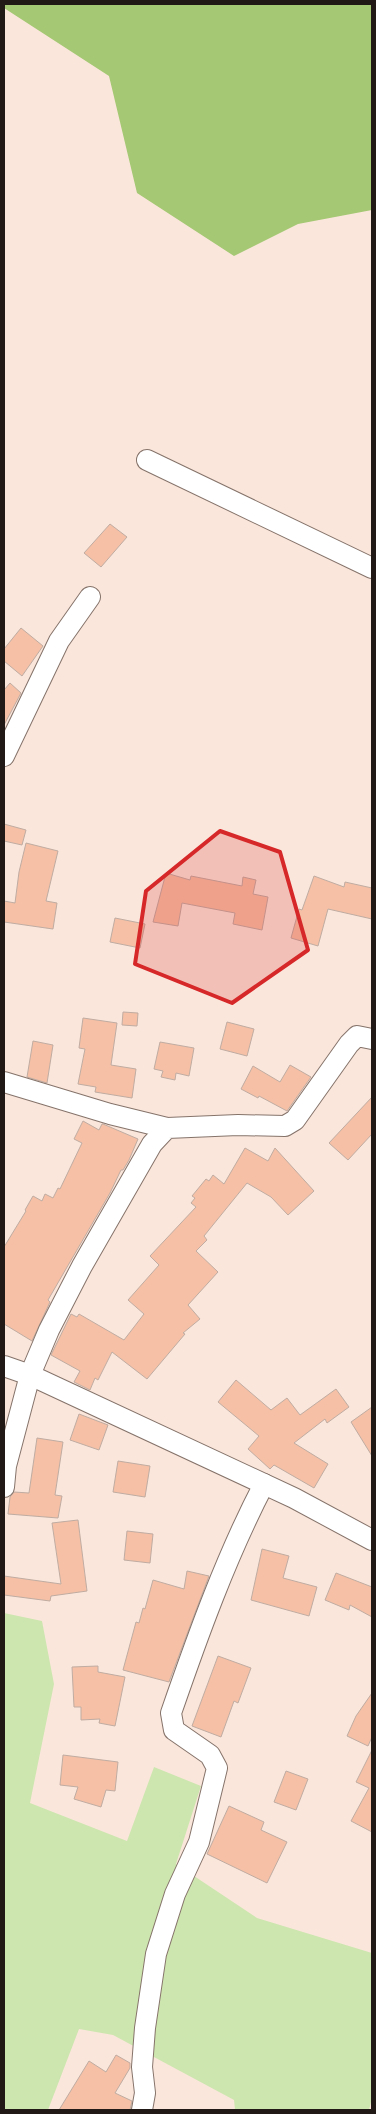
<svg xmlns="http://www.w3.org/2000/svg" width="376" height="2114" font-family="'IBM Plex Serif',serif">
	<rect width="100%" height="100%" fill="#fbe6dc"/>
	<!-- green -->
	<path fill="#cde6af" d="M4,1613l38,8 12,63 -24,119 97,38 27,-74 47,19 -25,78 81,54 115,35v145l-3,12h-134l-1,-10 -121,-65 -34,-6 -31,81h-44z"/>
	<!-- forest -->
	<path fill="#a4c873" d="M4,4h368v206l-74,14 -64,32 -97,-63 -28,-117 -105,-68z"/>
	<!-- building -->
	<g fill="#f5c0a5" stroke="#c0aca2">
		<path d="M110,524l17,13 -26,30 -17,-14z"/>
		<path d="M21,628l22,18 -21,30 -18,-15v-12z"/>
		<path d="M10,683l11,10 -17,32v-35z"/>
		<path d="M4,824l22,6 -4,15 -18,-4z"/>
		<path d="M26,843l32,8 -12,50 11,2 -4,26 -49,-7v-21l11,2 4,-31z"/>
		<path d="M166,873l24,7 1,-4 51,10 1,-9 13,3 -3,14 15,3 -6,33 -29,-6 2,-11 -53,-10 -4,23 -25,-4z"/>
		<path d="M314,876l30,11 1,-5 27,6v31l-44,-10 -10,37 -27,-8 8,-29 3,1z"/>
		<path d="M115,918l30,6 -5,24 -30,-6z"/>
		<path d="M123,1012l15,1 -1,13 -15,-1z"/>
		<path d="M83,1018l34,5 -6,42 25,4 -4,29 -37,-6 1,-5 -18,-3 7,-35 -6,-1z"/>
		<path d="M227,1022l27,7 -7,27 -27,-7z"/>
		<path d="M33,1041l20,4 -6,38 -20,-6z"/>
		<path d="M160,1042l34,6 -5,28 -13,-3 -1,7 -14,-3 2,-6 -9,-2z"/>
		<path d="M290,1065l21,12 -24,34 -28,-15 -1,2 -17,-9 12,-23 27,16z"/>
		<path d="M372,1097v37l-24,26 -19,-17z"/>
		<path d="M83,1121l16,9 3,-6h1l35,15 -9,21 -6,10h-2l-11,23 -62,107 2,2 -18,39 -28,-17v-77l22,-36 -1,-1 8,-14 9,5 3,-7 8,4 5,-10 2,1 22,-46 -8,-4z"/>
		<path d="M245,1148l23,13 7,-13 39,43 -26,24 -17,-18 -24,-14 -43,53 3,4 -11,11 22,21 -30,33 12,14 -17,14 2,1 -38,45 -35,-27 -14,28 -3,-2 -5,12 -16,-8 6,-11 -29,-16 20,-41 6,3 2,-3 45,26 20,-26 -16,-14 31,-35 -9,-9 46,-49 -5,-4 4,-5 -3,-2 14,-17 3,2 4,-6 11,9z"/>
		<path d="M236,1380l35,30 16,-12 13,17 36,-26 13,18 -22,16 -2,-4 -31,24 34,21 -14,24 -40,-23 -4,4 -22,-20 11,-13 -41,-34z"/>
		<path d="M372,1407v49l-21,-34z"/>
		<path d="M79,1414l29,11 -9,25 -29,-10z"/>
		<path d="M37,1438l26,4 -8,53 7,1 -4,22 -50,-4 2,-17 4,-5 15,1z"/>
		<path d="M118,1461l32,5 -5,31 -32,-5z"/>
		<path d="M78,1520l9,71 -36,5 -1,5 -46,-6v-19l57,8 -9,-61z"/>
		<path d="M127,1531l26,3 -3,29 -26,-3z"/>
		<path d="M262,1549l27,7 -6,22 34,9 -8,29 -58,-16z"/>
		<path d="M187,1571l22,5 -40,106 -46,-12 13,-48 3,1 4,-15 2,1 8,-29 31,9z"/>
		<path d="M336,1573l36,14v30l-22,-12 -1,5 -24,-10z"/>
		<path d="M218,1656l33,12 -13,35 -4,-2 -13,36 -29,-11z"/>
		<path d="M98,1666v6l27,5 -10,49 -16,-3 1,-4 -19,1v-13h-7l-2,-40z"/>
		<path d="M372,1693v44l-4,9 -21,-10 9,-20z"/>
		<path d="M372,1750v82l-21,-11 18,-33 -13,-6z"/>
		<path d="M63,1755l55,7 -3,29 -9,-1 -5,17 -27,-8 4,-12 -18,-2z"/>
		<path d="M286,1771l22,8 -12,31 -22,-8z"/>
		<path d="M229,1806l35,16 -3,8 26,12 -20,41 -60,-29z"/>
		<path d="M116,2055l14,8v5l-15,25 17,8 -2,9h-71l30,-49 17,11z"/>
	</g>
	<g fill="none" stroke-linecap="round" stroke-linejoin="round">
		<defs>
			<g id="street">
				<path d="M147,460l225,108"/>
				<path d="M4,756l55,-115 31,-44"/>
				<path d="M4,1082l106,32 57,14"/>
				<path d="M4,1366l26,9 264,123 78,42"/>
				<path d="M4,1487l2,-21 24,-91 19,-45 33,-64 70,-122 15,-16 71,-3 47,1 10,-6 54,-76 8,-8 15,3"/>
				<path d="M142,2110l3,-17 -3,-26 3,-39 11,-74 19,-60 24,-52 18,-74 -7,-13 -36,-25 -3,-17c27,-78 55,-156 93,-229"/>
			</g>
		</defs>
		<!-- street casing -->
		<use href="#street" stroke="#85736a" stroke-width="22"/>
		<!-- street -->
		<use href="#street" stroke="#fff" stroke-width="20"/>
	</g>
	<!-- marked area -->
	<path fill="#d62828" fill-opacity="0.2" stroke="#d62828" stroke-width="4" stroke-linejoin="round" d="M220,831l60,21 28,98 -76,53 -97,-39 11,-73z"/>
	<!-- border -->
	<rect width="376" height="2114" fill="none" stroke="#201916" stroke-width="10"/>
</svg>
